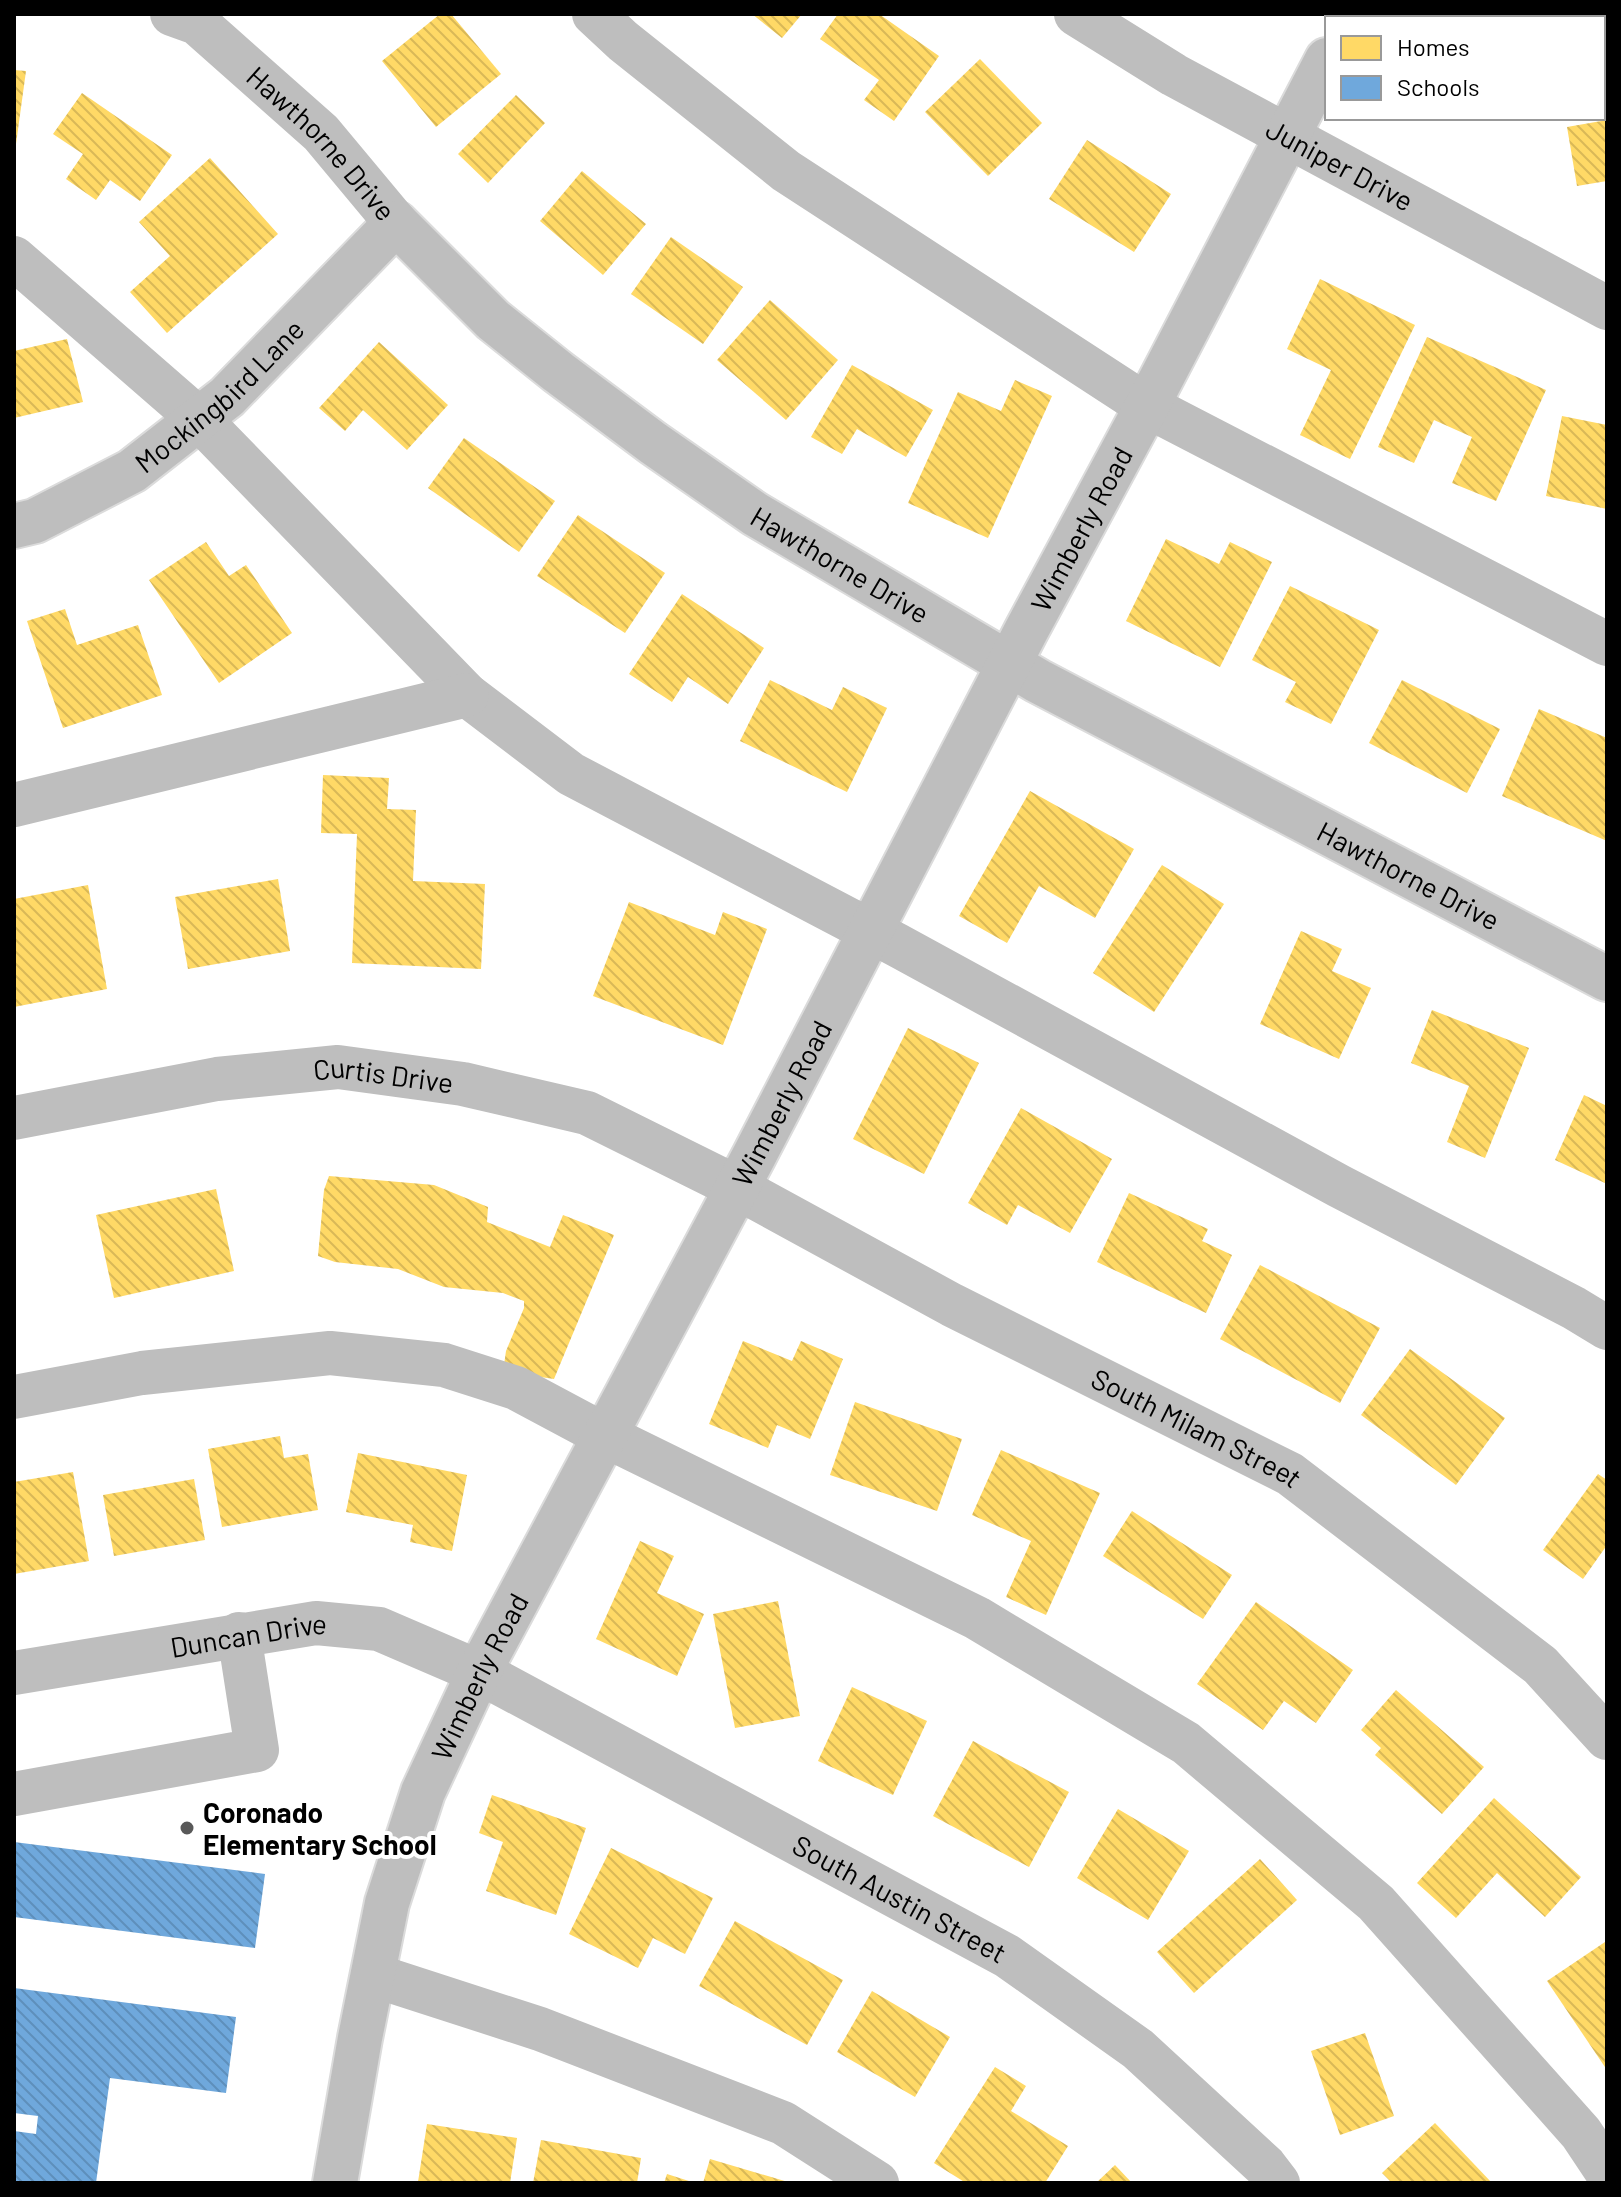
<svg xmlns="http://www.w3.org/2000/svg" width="1621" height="2197" font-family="Barlow,sans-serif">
	<defs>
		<pattern id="homes-back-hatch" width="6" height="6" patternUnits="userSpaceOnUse" patternTransform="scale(2)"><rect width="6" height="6" fill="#ffd966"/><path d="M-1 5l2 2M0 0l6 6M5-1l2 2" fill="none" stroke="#d9b857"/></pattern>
		<pattern id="schools-back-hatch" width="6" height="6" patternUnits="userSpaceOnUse" patternTransform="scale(2)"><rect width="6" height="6" fill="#6fa8dc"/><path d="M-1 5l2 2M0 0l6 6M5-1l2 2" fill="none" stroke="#5e8fbb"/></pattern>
	</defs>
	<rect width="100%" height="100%" fill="#fff"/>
	<!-- homes -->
	<g fill="url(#homes-back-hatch)">
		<path d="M440,14h11l50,60 -65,53 -54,-66z"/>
		<path d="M752,14h50l-20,24z"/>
		<path d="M838,14h41l60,42 -45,65 -30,-21 15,-20 -59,-41z"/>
		<path d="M1446,14h93l8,4h-103z"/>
		<path d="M980,59l62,64 -54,53 -63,-64z"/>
		<path d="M14,70l12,1 -10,73h-2z"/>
		<path d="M82,93l90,62 -32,46 -30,-21 -14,20 -30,-21 17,-25 -30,-20z"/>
		<path d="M516,95l29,28 -57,60 -30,-29z"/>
		<path d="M1607,120v61l-30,5 -10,-59z"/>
		<path d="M1087,140l84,54 -37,58 -85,-53z"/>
		<path d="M210,158l68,76 -111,99 -37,-41 40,-36 -31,-34z"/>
		<path d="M582,171l64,53 -43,51 -63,-54z"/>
		<path d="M671,237l72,50 -40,57 -72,-50z"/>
		<path d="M1320,279l95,46 -65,134 -50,-24 31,-65 -44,-21z"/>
		<path d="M770,300l68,60 -52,60 -69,-60z"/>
		<path d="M1427,337l119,53 -50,111 -44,-18 20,-46 -38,-17 -20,43 -36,-16z"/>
		<path d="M67,339l16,63 -69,16v-67z"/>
		<path d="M379,342l69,63 -41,45 -44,-40 -18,21 -26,-23z"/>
		<path d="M852,365l81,45 -27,47 -49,-28 -15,25 -31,-17z"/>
		<path d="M1015,380l37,16 -64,142 -80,-35 50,-111 43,19z"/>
		<path d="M1562,416l45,9v84l-61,-13z"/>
		<path d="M464,438l91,63 -36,51 -91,-64z"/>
		<path d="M578,515l87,58 -40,60 -88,-57z"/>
		<path d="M1166,539l53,25 11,-22 42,20 -52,105 -94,-46z"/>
		<path d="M206,542l23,34 17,-11 46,68 -73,50 -70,-103z"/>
		<path d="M1290,586l89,44 -48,94 -46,-22 11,-20 -44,-22z"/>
		<path d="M682,594l82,54 -36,56 -40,-27 -16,25 -43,-28z"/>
		<path d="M65,609l12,36 61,-20 24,70 -99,33 -36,-107z"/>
		<path d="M770,680l62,30 11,-23 44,21 -40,84 -107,-51z"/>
		<path d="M1402,680l98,49 -33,64 -98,-50z"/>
		<path d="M1539,709l68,29v103l-105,-45z"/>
		<path d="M323,775l66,3 -2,31 29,1 -3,71 72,3 -4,85 -129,-6 5,-129 -36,-1z"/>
		<path d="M1030,791l104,58 -39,69 -56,-32 -32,57 -48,-27z"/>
		<path d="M1162,865l62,39 -70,108 -61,-39z"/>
		<path d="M278,879l12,72 -102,18 -13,-72z"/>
		<path d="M88,885l19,104 -93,18v-108z"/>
		<path d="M629,902l86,33 8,-23 44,17 -44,116 -130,-49z"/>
		<path d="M1301,931l41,18 -10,22 39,17 -32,71 -79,-35z"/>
		<path d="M1432,1010l97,38 -44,110 -38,-16 22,-56 -58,-23z"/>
		<path d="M908,1028l71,35 -55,111 -71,-35z"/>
		<path d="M1584,1095l23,11v78l-52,-24z"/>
		<path d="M1021,1108l91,51 -42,74 -52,-28 -11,20 -39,-22z"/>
		<path d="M329,1176l105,9 54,22 -1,15 63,25 13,-32 51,20 -60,144 -20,-3 -30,-11 2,-14 18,-43v-7l-21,-8 -59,-6 -46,-18 -63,-7 -17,-6 6,-66z"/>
		<path d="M216,1189l18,82 -120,27 -18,-83z"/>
		<path d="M1129,1193l79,36 -6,12 30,14 -26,58 -109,-51z"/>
		<path d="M1260,1265l120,63 -40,75 -120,-64z"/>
		<path d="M743,1341l49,20 9,-20 42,18 -33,80 -33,-14 -9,23 -59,-24z"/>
		<path d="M1410,1349l95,69 -49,67 -95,-70z"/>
		<path d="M855,1402l107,37 -25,72 -107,-36z"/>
		<path d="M280,1436l4,22 24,-4 10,56 -96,17 -14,-78z"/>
		<path d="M1001,1450l99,43 -54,122 -40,-18 25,-56 -59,-26z"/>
		<path d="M358,1453l109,22 -15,76 -42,-9 3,-17 -67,-13z"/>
		<path d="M73,1472l16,89 -75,13v-92z"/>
		<path d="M1598,1474l9,6v65l-24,34 -40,-29z"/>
		<path d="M194,1479l11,61 -91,16 -11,-61z"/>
		<path d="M1132,1511l100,64 -29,44 -100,-63z"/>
		<path d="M640,1541l34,15 -17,37 47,21 -27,62 -81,-37z"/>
		<path d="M778,1601l22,115 -65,12 -22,-114z"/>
		<path d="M1256,1602l97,68 -37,53 -32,-22 -21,29 -66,-46z"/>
		<path d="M852,1687l75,34 -34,74 -75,-34z"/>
		<path d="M1396,1690l88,77 -42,47 -67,-59 6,-7 -20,-18z"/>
		<path d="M973,1741l96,51 -40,75 -96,-51z"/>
		<path d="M492,1795l94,33 -30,87 -70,-24 17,-49 -24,-9z"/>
		<path d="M1494,1798l87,79 -36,40 -48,-44 -41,45 -39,-35z"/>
		<path d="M1118,1809l71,42 -41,69 -71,-42z"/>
		<path d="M611,1848l102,50 -28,56 -32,-16 -15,30 -69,-34z"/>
		<path d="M1260,1859l37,41 -103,93 -37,-41z"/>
		<path d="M735,1921l108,59 -36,65 -108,-59z"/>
		<path d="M1605,1942l2,3v125l-60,-89z"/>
		<path d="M872,1991l78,46 -35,60 -78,-45z"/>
		<path d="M1365,2033l29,83 -54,19 -29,-84z"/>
		<path d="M995,2067l31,19 -15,25 57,35 -23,37h-79l-32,-20z"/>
		<path d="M1435,2123l57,60h-100l-10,-10z"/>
		<path d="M427,2124l90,14 -7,45 -92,-1z"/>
		<path d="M541,2140l100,18 -4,25h-104z"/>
		<path d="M710,2159l78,23v1h-85z"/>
		<path d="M1115,2165l17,18h-36z"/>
		<path d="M667,2174l25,8v1h-28z"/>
	</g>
	<!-- schools -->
	<g fill="url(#schools-back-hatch)">
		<path d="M14,1842l251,32 -10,74 -241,-31z"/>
		<path d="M14,1988l222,29 -10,76 -116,-15 -14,105h-82v-52l22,3 2,-18 -24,-3z"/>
	</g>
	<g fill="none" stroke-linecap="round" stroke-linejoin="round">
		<defs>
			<g id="major">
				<path d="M1349,18l3,-4"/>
				<path id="s5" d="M14,526l21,-5 97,-50 95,-74 169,-174 97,97 65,52 95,71 102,71 283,167 569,298"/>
				<path id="s6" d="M335,2183l25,-145 27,-135 36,-111 56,-120 275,-516 272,-525 121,-225 180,-346"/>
			</g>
		</defs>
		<!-- major casing -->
		<use href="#major" stroke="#dbdbdb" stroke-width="48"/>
		<!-- minor -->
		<g stroke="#bebebe" stroke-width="44">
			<path id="s1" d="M172,14l25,9 124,110 75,90"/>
			<path d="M594,14l29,27 163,130 361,235 460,238"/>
			<path id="s2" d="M1076,14l98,61 433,233"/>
			<path d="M14,258l185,161 268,276 104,79 326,171 442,241 235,122 33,20"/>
			<path d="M14,805l453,-110"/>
			<path id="s3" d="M14,1118l203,-39 121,-12 125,17 124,29 149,74 216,118 338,169 250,191 67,73"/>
			<path d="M14,1397l128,-24 188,-20 114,12 72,23 88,47 373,183 209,125 190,160 205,230 26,39"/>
			<path id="s4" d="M14,1673l302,-50 63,6 100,43 528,284 131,93 127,117 13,17"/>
			<path d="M14,1794l243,-44 -18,-116"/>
			<path d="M373,1975l167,54 243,94 94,60"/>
		</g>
		<!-- major -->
		<use href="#major" stroke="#bebebe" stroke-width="44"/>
	</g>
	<!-- markers -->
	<circle fill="#595959" stroke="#fff" stroke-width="3" cx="187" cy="1828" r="8"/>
	<g text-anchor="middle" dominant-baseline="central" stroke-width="8" stroke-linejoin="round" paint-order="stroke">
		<!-- street labels -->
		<g font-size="28" fill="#000" stroke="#fff">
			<text stroke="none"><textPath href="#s1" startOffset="200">Hawthorne Drive</textPath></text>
			<text stroke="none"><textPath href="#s2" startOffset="304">Juniper Drive</textPath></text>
			<text stroke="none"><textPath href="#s5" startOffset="246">Mockingbird Lane</textPath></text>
			<text stroke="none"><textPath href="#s6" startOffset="1826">Wimberly Road</textPath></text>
			<text stroke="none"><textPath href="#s5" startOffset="1056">Hawthorne Drive</textPath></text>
			<text stroke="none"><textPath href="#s5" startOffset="1704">Hawthorne Drive</textPath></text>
			<text stroke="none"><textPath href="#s3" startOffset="374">Curtis Drive</textPath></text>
			<text stroke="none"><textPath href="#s6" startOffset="1178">Wimberly Road</textPath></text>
			<text stroke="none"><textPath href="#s3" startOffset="1268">South Milam Street</textPath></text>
			<text stroke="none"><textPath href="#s4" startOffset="238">Duncan Drive</textPath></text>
			<text stroke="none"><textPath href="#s6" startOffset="530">Wimberly Road</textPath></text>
			<text stroke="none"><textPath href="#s4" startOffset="956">South Austin Street</textPath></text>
		</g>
		<!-- poi labels -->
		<g font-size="28" font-weight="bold" fill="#000" stroke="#fff" text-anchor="start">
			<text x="203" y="1812">Coronado<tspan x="203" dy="32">Elementary School</tspan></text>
		</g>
	</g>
	<!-- border -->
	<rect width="1621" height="2197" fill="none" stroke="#000000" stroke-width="32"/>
	<!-- legend -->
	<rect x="1325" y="16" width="280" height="104" fill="#ffffff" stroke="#999999" stroke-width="2"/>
	<rect x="1341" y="36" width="40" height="24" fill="#ffd966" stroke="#999999" stroke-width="2"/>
	<text x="1397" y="56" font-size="24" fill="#000000">Homes</text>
	<rect x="1341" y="76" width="40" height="24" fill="#6fa8dc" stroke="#999999" stroke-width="2"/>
	<text x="1397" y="96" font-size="24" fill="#000000">Schools</text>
</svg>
